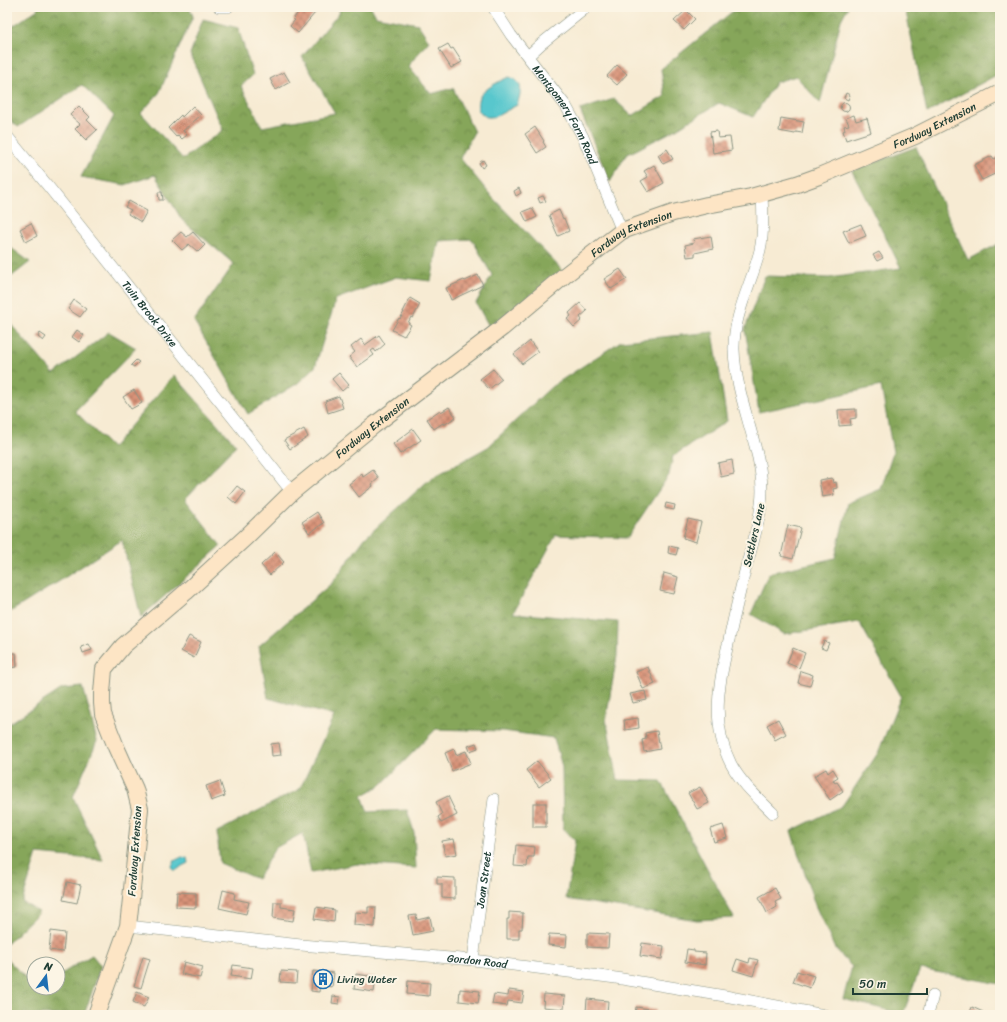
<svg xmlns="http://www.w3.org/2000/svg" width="1007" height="1022" font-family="Sriracha,sans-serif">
	<defs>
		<pattern id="forest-crowns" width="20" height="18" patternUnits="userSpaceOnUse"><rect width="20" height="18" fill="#86a65a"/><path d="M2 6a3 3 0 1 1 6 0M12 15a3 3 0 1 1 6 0" fill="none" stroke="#6d884b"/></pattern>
		<pattern id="building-cross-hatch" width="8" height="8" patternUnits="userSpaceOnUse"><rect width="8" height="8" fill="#d99378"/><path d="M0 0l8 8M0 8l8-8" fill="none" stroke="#af7963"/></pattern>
	</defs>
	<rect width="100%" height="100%" fill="#fcf5e5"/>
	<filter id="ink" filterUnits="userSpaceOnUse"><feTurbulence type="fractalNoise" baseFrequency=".025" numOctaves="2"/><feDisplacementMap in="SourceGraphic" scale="8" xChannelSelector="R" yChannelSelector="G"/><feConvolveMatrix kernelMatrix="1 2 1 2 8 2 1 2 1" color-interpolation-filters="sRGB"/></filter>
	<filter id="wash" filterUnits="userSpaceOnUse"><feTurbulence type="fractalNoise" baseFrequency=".012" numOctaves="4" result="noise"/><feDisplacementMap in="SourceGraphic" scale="16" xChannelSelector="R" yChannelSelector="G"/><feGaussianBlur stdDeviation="0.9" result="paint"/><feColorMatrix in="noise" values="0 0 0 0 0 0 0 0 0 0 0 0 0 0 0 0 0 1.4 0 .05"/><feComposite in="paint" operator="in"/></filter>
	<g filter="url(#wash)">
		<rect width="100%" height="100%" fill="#f7ebd3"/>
		<!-- forest -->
		<g fill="url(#forest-crowns)" stroke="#527247">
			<path d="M36,7h153l4,9 -34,77 -18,20 42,46 40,-29 -33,-76 13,-35 35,9 15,47 -12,11 21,41 73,-14 -33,-56 38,-45 -3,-5h34l5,9 42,8 11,17 -21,25 23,28 22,-6 21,44 -14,26 32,39 70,73 -72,58 -14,-25 16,-28 -20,-36 -33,2 -8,40 -35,-4 -60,22 -21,68 -17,16 -50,31 -54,-93 40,-57 -52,-44 -27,-45 -30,10 -44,-8 33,-61 -32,-31 -64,42 -11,-10v-87l31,-21z"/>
			<path d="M738,7h110l-7,13 -21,83 -24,-27 -20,6 -23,35 -34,-14 -46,28 -47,24 -16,27 -30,-72 34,-11 18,17 33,-20 -4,-27z"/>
			<path d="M905,7h95v66l-73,40z"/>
			<path d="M916,147l52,113 32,-17v741l-80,-15 -17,45 -60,-15 9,-32 -17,-18 -20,-44 -24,-74 51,-25 36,-53 23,-57 -42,-74 -75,12 -33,-20 18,-41 66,-15 13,-55 33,-14 12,-37 -12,-66 -122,26 -14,-83 20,-53 64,2 72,-10 -49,-97z"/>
			<path d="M7,245l23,17 -23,18z"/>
			<path d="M7,320l47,54 55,-42 27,16 -61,63 37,37 62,-73 62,70 -51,54 36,47 -80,71 -19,-77 -64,42 -51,32z"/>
			<path d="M713,332l14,89 -54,35 -4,19 -42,63 -71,-3 -43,78 105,9 -1,34 -11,63 12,61 43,1 48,91 25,46 -37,2 -131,-21 9,-58 -12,-13 -1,-61 -8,-29 -51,-7 -67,-2 -54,55 -20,12 6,16 39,-2 7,22 2,36 -59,-4 -46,9 -8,-40 -28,15 -18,31 -37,-16 -3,-31 83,-43 34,-73 -66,-18 -9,-52 73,-63 33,-45 65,-59 58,-32 63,-60 70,-46z"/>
			<path d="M83,687l14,54 -24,56 30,63 -66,-6 -15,48 17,10 -32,32v-219l55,-36z"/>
			<path d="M92,955l9,11 -17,49h-77v-56l27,27v2h24v-12z"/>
		</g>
		<!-- water -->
		<g fill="#59c7cd" stroke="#3c8280">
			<path d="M509,77c16,5 12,15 8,28l-22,12h-9l-8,-6c0,-5 -1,-9 1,-13 3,-8 22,-18 30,-21z"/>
			<path d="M182,857l5,1 1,5 -6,3 -5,4h-4l-1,-4 2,-5z"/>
		</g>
		<g id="blocks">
			<!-- building -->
			<g fill="url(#building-cross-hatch)">
				<path d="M303,7h5l7,6 -17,20 -8,-7 5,-6 -2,-1z"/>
				<path d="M686,10l9,9 -11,11 -10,-9z"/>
				<path d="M448,44l3,5 2,-1 9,14 -11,6 -12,-19z"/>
				<path d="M617,65l10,9 -10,11 -10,-9z"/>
				<path d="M284,72l6,10 -14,8 -6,-11z"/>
				<path d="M846,93l4,2 -2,5 -4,-2z"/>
				<circle cx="845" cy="107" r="4.5"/>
				<path d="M79,106l11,11 -3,3 10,10 -11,10 -11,-11 5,-5 -10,-9z"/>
				<path d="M193,106l8,9 -18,16 4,4 -5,4 -4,-4 -2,2 -8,-9 13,-13 1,2z"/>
				<path d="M854,115l2,6 11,-3 4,14 -25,8 -3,-9 2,-1 -1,-4 5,-1 -3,-7z"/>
				<path d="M781,118l23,4 -2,11 -6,-1 -1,2 -16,-3z"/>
				<path d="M535,127l9,14 -1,1 3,5 -9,6 -12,-19z"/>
				<path d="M717,131l1,7 12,-1 2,13 -19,3 -3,-21z"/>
				<path d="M667,149l6,10 -10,5 -5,-9z"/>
				<path d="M992,156l2,3 6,-3v10l-3,1 2,5 -17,8 -8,-15z"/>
				<path d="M483,160l3,5 -4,3 -3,-5z"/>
				<path d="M654,165l10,18 -16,9 -7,-11 7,-4 -4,-6z"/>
				<path d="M519,188l2,5 -5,3 -2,-5z"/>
				<path d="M158,192h4l1,8h-4z"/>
				<path d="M543,196l3,5 -6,2 -2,-5z"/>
				<path d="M129,201l18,10 -6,11 -13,-8 3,-4 -6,-3z"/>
				<path d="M532,208l5,9 -10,5 -5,-10z"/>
				<path d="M559,210l4,9 1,-1 5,13 -11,5 -9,-21z"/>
				<path d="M31,223l6,13 -11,6 -6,-13z"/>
				<path d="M861,224l5,12 -17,7 -6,-12z"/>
				<path d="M181,232l6,5 6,-5 12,13 -7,7 -9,-8 -7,6 -10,-10z"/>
				<path d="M711,236l2,13 -18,4v3l-8,1 -2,-12 9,-2 -1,-4z"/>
				<path d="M879,252l4,6 -6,3 -4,-6z"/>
				<path d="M620,269l7,10 -16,10 -7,-10z"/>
				<path d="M478,275l5,10 -32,15 -5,-12 18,-8 1,1z"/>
				<path d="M410,298l10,6 -7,14 -2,-1 -3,6 3,2 -7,11 -12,-6 7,-12 1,1 4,-7h-1z"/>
				<path d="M74,300l12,9 -6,8 -12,-8z"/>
				<path d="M580,303l7,8 -7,6 2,3 -8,7 -7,-8 4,-3 -2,-3z"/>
				<path d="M77,330l7,5 -5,7 -7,-5z"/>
				<path d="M40,333l6,4 -3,4 -5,-4z"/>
				<path d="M379,335l6,9 -9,8 -2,-3 -3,2 3,4 -17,12 -8,-10 6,-5 -4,-5 10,-8 4,6z"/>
				<path d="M530,341l8,11 -16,12 -8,-10z"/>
				<path d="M136,360l3,2 -5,5 -3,-2z"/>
				<path d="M493,369l9,10 -13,10 -9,-10z"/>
				<path d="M339,373l10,12 -7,6 -10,-12z"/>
				<path d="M134,390l8,13 -11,6 -8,-12z"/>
				<path d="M339,396l4,12 -15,5 -3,-12z"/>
				<path d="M449,407l7,10 -12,8 -1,-2 -9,6 -7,-10 13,-9 1,2z"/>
				<path d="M856,409v9l-6,1 1,6 -12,1 -1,-16z"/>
				<path d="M304,429l4,8 -18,12 -6,-9z"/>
				<path d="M413,429l8,11 -21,14 -7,-10z"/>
				<path d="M732,460l2,14 -13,3 -3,-14z"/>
				<path d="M373,470l6,8 -7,6 1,2 -14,11 -10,-13 13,-10 1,3z"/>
				<path d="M832,478l1,5 3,-1 1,6 -4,1 1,6 -12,2 -3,-17z"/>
				<path d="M237,486l8,6 -9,12 -8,-7z"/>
				<path d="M666,503l9,2 -1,5 -9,-2z"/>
				<path d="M317,512l7,11 -15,10 -7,-11z"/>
				<path d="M688,519l13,3 -5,20 -13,-4z"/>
				<path d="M788,525l13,3 -8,31 -12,-3z"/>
				<path d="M669,546l9,2 -2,7 -8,-2z"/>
				<path d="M275,552l9,10 -14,13 -9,-10z"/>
				<path d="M664,573l14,4 -4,17 -14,-3z"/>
				<path d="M189,636l12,6 -7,16 -13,-7z"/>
				<path d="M824,641l5,2 -3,7 -5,-2z"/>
				<path d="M89,644l3,6 -9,3 -2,-6z"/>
				<path d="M793,648l12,5 -6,15 -12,-5z"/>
				<path d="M7,653h9l1,14 -10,1z"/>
				<path d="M648,667l7,17 -12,5 -7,-17z"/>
				<path d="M801,671l12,4 -3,11 -12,-3z"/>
				<path d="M645,691l2,9 -14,3 -3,-9z"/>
				<path d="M638,718l1,10 -14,2 -1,-10z"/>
				<path d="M778,719l8,15 -11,6 -8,-15z"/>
				<path d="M657,731l3,18 -16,3 -2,-12 4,-1 -1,-6z"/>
				<path d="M279,743l2,12 -9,1 -1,-12z"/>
				<path d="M476,743l2,5 -8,3 -2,-5z"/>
				<path d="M454,749l2,6 10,-4 5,12 -19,8 -7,-18z"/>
				<path d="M537,761l14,17 -12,9 -13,-17z"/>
				<path d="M826,769l2,4 5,-4 5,8 -5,3 2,3 2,-1 6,9 -13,9 -16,-24z"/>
				<path d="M220,781l5,15 -14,5 -5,-15z"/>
				<path d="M700,787l9,16 -12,6 -9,-16z"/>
				<path d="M448,796l9,19 -16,8 -3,-6 4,-3 -6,-12z"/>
				<rect x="533" y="803" width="13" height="24"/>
				<path d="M723,825l4,13 -13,4 -4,-13z"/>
				<path d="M454,839l3,15 -12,2 -3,-15z"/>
				<path d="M516,845l19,2 -1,10h-6l-1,10 -13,-1z"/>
				<path d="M437,877l18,1v21l-13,-1v-14h-5z"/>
				<path d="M67,882l14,3 -4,18 -14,-3z"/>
				<path d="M775,888l6,11 -6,3 2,5 -10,6 -8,-16z"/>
				<path d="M223,890l12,3 -1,6 15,3 -3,12 -27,-6z"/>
				<path d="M177,892l19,1v15l-20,-1z"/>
				<path d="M274,902h7v5l14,2 -2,12 -20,-3z"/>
				<path d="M316,907l19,3 -1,12 -20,-3z"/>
				<path d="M368,907h8l-1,20 -21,-2 1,-13 13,1z"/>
				<path d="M509,912l14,1 -1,16h-3v10h-12v-20h2z"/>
				<path d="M416,915l1,5 13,-3 3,14 -20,4 -4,-19z"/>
				<path d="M51,931l14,2 -2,19 -14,-2z"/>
				<path d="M587,933l22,1 -1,14 -21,-1z"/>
				<path d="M549,934l18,1 -1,12 -18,-2z"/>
				<path d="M642,943l22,3 -2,13 -22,-3z"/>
				<path d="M687,949l7,1v2l12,1 -1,12 -20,-3z"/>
				<path d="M143,957l7,2 -9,29 -7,-2z"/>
				<path d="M750,958l8,2 -5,16 -20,-6 4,-11 12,4z"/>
				<path d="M184,962l19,5 -3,11 -19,-4z"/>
				<path d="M233,965l20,3 -2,11 -20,-3z"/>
				<path d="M281,971l16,1 -1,11 -16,-1z"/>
				<path d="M313,971l21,2 -2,14 -12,-2 -1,7 -8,-1z"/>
				<path d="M797,971l17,5 -4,12 -17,-6z"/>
				<path d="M356,974l20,3 -2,15 -20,-3z"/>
				<path d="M408,981l22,2 -1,13 -22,-2z"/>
				<path d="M460,989l20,2 -2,12 -19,-2z"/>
				<path d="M509,990l15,2 -2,11 -14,-2 -1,5 -15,-2 2,-10 14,2z"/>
				<path d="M137,992l12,5 -5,10 -11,-5z"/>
				<path d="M544,994l21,2 -1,13 -21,-2z"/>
				<path d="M333,996l7,1 -1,7 -7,-1z"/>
				<path d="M587,999l21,2 -1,13 -21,-2z"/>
				<path d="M636,1007l20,3 -1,5h-20z"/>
				<path d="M972,1007l11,5 -1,3h-13z"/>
			</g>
		</g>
	</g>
	<g filter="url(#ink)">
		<use href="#blocks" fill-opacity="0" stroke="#8b9484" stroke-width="1"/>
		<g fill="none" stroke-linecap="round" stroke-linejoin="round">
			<defs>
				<g id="street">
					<path d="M219,7h9"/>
					<path id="s1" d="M493,7l5,8 13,20 55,71 17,31 39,94"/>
					<path d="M528,56l13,-12 46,-37"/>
					<path id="s2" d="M7,136l45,55 240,301"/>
					<path d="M762,195c1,17 2,38 -2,55 -8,33 -27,65 -26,100 1,32 13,65 21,96 5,18 9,38 6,58 -2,21 -9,42 -15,63 -6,24 -12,49 -17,73 -10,41 -19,84 2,124 10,19 27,34 42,49"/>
					<path id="s3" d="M128,926l173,19 172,15 143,18 109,18 99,19"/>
					<path id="s4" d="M473,960l21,-161"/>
					<path d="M928,1015l5,-20"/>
				</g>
				<g id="secondary">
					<path id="s5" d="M96,1015l32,-89 3,-27 9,-90 -5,-20 -19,-42 -13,-33 -1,-11v-10l2,-24 19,-23 63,-54 60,-55 46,-45 81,-66 129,-98 62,-52 58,-45 51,-18 34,-8 44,-8 46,-13 22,-8 96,-40 85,-43"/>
				</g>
			</defs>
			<!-- street casing -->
			<use href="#street" stroke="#8b9484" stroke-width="12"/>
			<!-- secondary casing -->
			<use href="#secondary" stroke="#8b9484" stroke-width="18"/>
			<!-- street -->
			<use href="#street" stroke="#fff" stroke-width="11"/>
			<!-- secondary -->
			<use href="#secondary" stroke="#fde5c5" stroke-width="16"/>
		</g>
	</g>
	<!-- icons -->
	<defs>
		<symbol id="building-ring" viewBox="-11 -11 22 22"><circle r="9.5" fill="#fcf5e5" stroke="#1f6fb2" stroke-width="1.5"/><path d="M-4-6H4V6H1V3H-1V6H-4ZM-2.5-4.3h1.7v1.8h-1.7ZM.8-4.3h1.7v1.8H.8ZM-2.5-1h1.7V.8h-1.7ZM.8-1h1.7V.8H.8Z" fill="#1f6fb2"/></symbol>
	</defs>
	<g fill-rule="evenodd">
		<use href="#building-ring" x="312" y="968" width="22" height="22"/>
	</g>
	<g text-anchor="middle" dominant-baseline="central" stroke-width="4" stroke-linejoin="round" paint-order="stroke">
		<!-- street labels -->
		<g font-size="11" fill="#1f3d34" stroke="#fcf5e5">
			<text stroke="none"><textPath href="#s1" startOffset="130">Montgomery Farm Road</textPath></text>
			<text stroke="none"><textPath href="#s5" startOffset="1370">Fordway Extension</textPath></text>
			<text stroke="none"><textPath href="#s5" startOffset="1046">Fordway Extension</textPath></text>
			<text stroke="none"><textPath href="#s2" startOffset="228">Twin Brook Drive</textPath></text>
			<text stroke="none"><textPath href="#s5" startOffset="721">Fordway Extension</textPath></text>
			<text transform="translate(754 535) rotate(-77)">Settlers Lane</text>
			<text transform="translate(135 851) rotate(-86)">Fordway Extension</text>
			<text stroke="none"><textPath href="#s4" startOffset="81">Joan Street</textPath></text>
			<text stroke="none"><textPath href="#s3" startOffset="351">Gordon Road</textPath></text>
		</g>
		<!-- poi labels -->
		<g font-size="11" fill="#1f3d34" stroke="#fcf5e5" text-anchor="start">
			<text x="337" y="979">Living Water</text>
		</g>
	</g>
	<!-- margin -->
	<rect width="1007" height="1022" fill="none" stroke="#fcf5e5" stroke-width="24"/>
	<!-- north arrow -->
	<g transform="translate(46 976) rotate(15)"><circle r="19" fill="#fcf5e5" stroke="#a4ab9e"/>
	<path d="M0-3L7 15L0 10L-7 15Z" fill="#1f6fb2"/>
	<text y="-6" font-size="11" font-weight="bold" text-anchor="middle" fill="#1f3d34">N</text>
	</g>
	<!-- scale -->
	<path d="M853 988v6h74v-6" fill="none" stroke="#1f3d34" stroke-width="2"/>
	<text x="859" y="988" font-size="12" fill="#1f3d34" stroke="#fcf5e5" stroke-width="3" paint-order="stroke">50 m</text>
</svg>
